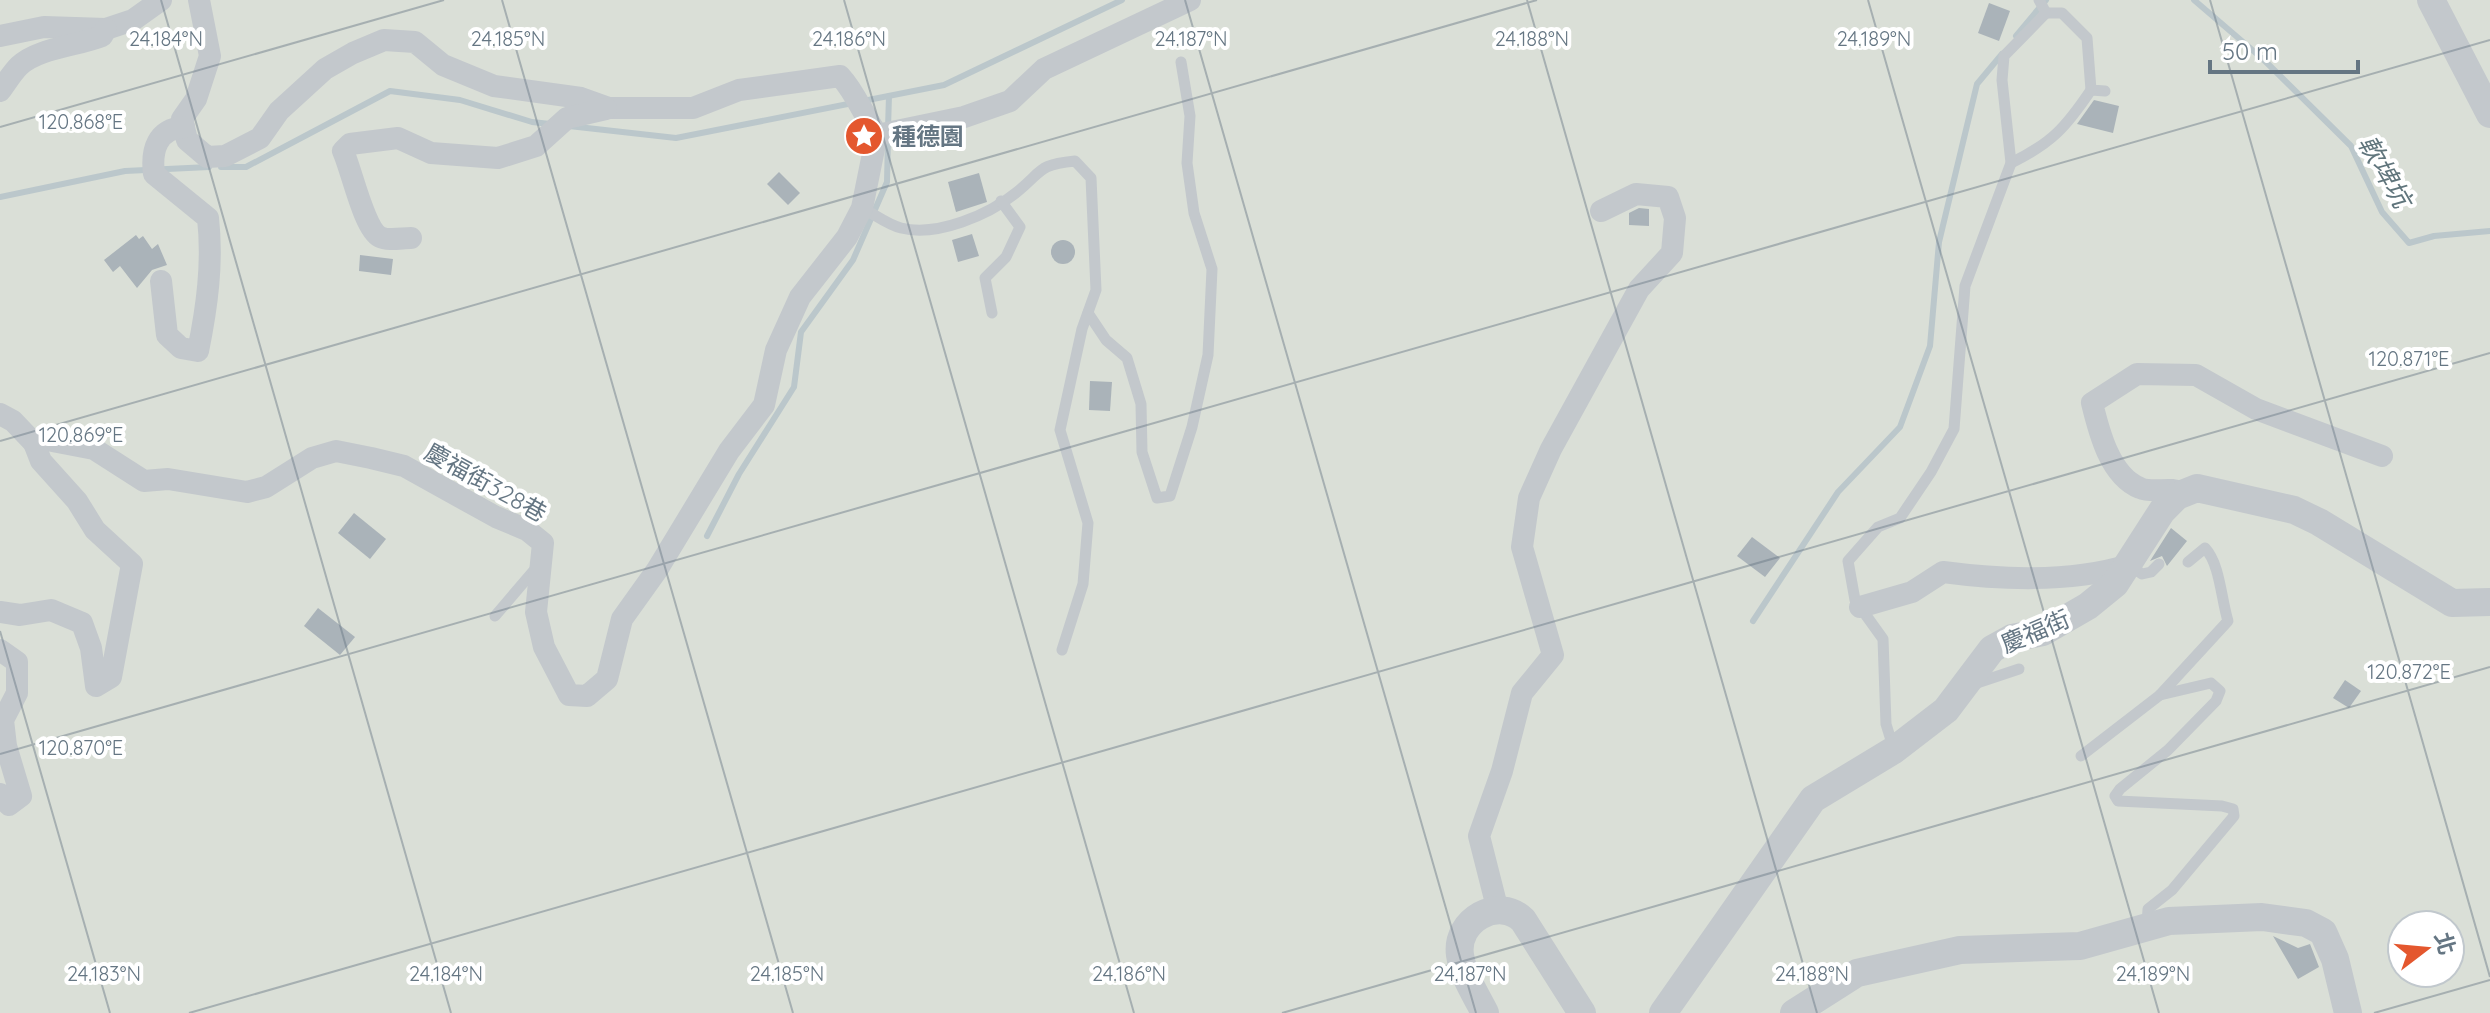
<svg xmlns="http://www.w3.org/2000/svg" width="2490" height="1013" font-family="Quicksand,'Noto Sans TC',sans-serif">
	<rect width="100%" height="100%" fill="#fafaf8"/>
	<!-- green -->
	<path fill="#dadfd7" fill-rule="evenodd" d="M0,0h2490v1013h-2490zM2402,925h48v48h-48z"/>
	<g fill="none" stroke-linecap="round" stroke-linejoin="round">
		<!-- stream -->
		<g stroke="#bbc7cb" stroke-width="6">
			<path d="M2194,0l70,60 87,86 31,66 27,31 25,-7 56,-5"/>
			<path d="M2016,36l30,-36"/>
			<path d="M569,126l107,12 268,-53 178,-85"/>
			<path d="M888,128l1,-32"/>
			<path d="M221,167h25l144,-76 70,9 72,22 18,2"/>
			<path d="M0,197l125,-26 84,-4"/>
			<path d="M707,536l32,-62 55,-87 7,-55 52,-72 34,-78 1,-43"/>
			<path d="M1753,621l85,-129 62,-65 30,-81 9,-104 38,-158 25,-30"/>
		</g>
	</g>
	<!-- building -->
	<g fill="#aab3b9">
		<path d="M1989,3l21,8 -11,30 -21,-8z"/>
		<path d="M2094,100l25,6 -6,27 -36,-9z"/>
		<path d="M779,172l21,21 -12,12 -21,-21z"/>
		<path d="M979,173l8,29 -31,10 -8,-30z"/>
		<path d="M1639,208l10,1v17l-20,-1v-12z"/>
		<path d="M972,234l7,22 -21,6 -6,-22z"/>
		<path d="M136,235l3,4 4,-3 9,13 6,-5 9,21 -15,5 -15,18 -17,-22 -7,6 -9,-12z"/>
		<circle cx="1063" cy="252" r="12"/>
		<path d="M360,255l33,4 -2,16 -32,-4z"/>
		<path d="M1090,381l22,1 -2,29 -21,-1z"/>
		<path d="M354,513l32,26 -16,20 -32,-26z"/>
		<path d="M2171,528l16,13 -20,25 -5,-10 -12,5z"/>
		<path d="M1752,537l28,21 -15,19 -28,-21z"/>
		<path d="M318,608l37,29 -15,18 -36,-29z"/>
		<path d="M2345,680l16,11 -12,17 -16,-10z"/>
		<path d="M2273,936l25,12 12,-4 9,23 -21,12z"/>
	</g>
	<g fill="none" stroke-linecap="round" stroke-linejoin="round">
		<!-- service -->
		<g stroke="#c3c8cc" stroke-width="11">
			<path d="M2046,13h16l25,25 4,52 14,1"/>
			<path d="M2011,163c41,-20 55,-36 80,-73"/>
			<path d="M862,208c12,6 26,17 39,20 36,9 88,-13 116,-36 27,-22 20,-27 58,-31l16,17 5,112 -14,39 -22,101 28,93 -5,61 -21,66"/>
			<path d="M992,313l-7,-35 21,-21 14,-30 -19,-26"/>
			<path d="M1088,313l18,27 21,18 14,46 1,48 15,46 13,-2 22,-69 16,-72 4,-86 -18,-56 -7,-50 3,-47 -9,-54"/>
			<path d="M2129,565l13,9 9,-2 8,-8"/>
			<path d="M495,616l41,-48"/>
			<path d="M1974,684l45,-15"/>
			<path d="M1894,750l-8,-26 -3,-85 -28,-39 -7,-39 30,-34 22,-9 31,-46 23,-43 11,-143 46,-123 -9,-83 2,-24 42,-43 -7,-13"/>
			<path d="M2081,756l79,-61 68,-74c-7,-23 -8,-57 -23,-73l-17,14"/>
			<path d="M2147,924l1,-15 24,-19 62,-74 -1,-7 -11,-3 -104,-5 -3,-5 5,-7 48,-39 48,-49 4,-10 -9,-8 -51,12"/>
		</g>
		<!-- minor -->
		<g stroke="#c3c8cc" stroke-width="22">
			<path d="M199,0l11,56 -14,43 -14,20 5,21 20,17 18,-1 35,-18 19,-27 46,-42 28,-16 31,-13 31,2 28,23 51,21 87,12 28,10h84l46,-18 101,-14c16,17 23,39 37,58h5l82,-17 46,-16 34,-32 146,-69"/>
			<path d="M0,36l44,-9 62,2 27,-9 28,-20"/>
			<path d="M0,91c6,-8 12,-18 19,-25 19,-18 58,-20 83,-30l4,-7"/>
			<path d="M411,238c-9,0 -23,3 -31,-1 -16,-8 -28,-66 -37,-86l7,-7 48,-6 33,15 67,5 38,-12 31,-28 39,-9"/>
			<path d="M161,281l6,54 14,13 17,3c9,-44 15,-88 10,-133l-54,-44c-3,-24 3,-45 30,-47"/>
			<path d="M0,414l13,7 21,22 8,-4 52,10 50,32 24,-2 79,13 19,-5 46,-29 24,-7 35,7 33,8 92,51 31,13 16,13 -7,69 8,35 25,48 18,1 20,-17 15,-60 35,-49 72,-119 35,-46 12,-55 24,-53 47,-60 15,-29 15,-74"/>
			<path d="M2183,493c-13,-7 -29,1 -43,-5 -30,-12 -41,-56 -48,-85l45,-29 59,1 60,34 126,47"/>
			<path d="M1860,607l52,-15 31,-20c60,8 127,11 186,-7"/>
			<path d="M0,612l20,3 31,-5 31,13 9,25 5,38 15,-9 21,-113 -37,-34 -18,-29 -36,-40 -7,-18"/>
			<path d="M0,650l17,12v31l-14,27 3,26 15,50 -12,9 -9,-11"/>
			<path d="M1497,907l-18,-71 23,-65 20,-78 31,-38 -31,-108 7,-49 22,-49 88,-160 33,-36 3,-35 -7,-21 -32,-3 -35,17"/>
		</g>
		<!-- tertiary -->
		<g stroke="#c3c8cc" stroke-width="28">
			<path d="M2431,0l59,114"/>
			<path d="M1485,1013c-9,-18 -22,-37 -25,-58 -5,-35 39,-59 63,-35l59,93"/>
			<path d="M1663,1013l150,-214 81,-49 52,-40 46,-61 20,-11 31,-6 45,-26 27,-22 47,-73 15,-15 20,-8 97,22 25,12 133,81 38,-1"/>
			<path d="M1794,1013l63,-40 103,-23 120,-4 89,-25 93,-4 44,6 17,9 12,27 13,54"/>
		</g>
	</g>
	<!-- ticks -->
	<path fill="none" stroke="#657683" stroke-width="2" stroke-opacity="0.45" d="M161,0l290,1013M502,0l291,1013M844,0l290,1013M1185,0l291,1013M1527,0l290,1013M1868,0l291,1013M2210,0l280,977M0,127l444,-127M0,441l1537,-441M0,631l110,382M0,754l2490,-714M189,1013l2301,-660M1282,1013l1208,-346M2374,1013l116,-33"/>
	<!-- icons -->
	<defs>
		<symbol id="sight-disc" viewBox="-11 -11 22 22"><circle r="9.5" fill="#e4572e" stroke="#fff"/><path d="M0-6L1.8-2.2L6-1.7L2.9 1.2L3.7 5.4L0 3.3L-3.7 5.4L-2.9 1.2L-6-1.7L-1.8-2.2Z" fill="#fff"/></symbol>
	</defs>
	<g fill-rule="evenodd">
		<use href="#sight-disc" x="842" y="114" width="44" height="44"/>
	</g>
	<g text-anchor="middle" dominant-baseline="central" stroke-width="8" stroke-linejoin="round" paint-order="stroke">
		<!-- poi labels -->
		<g font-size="24" font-weight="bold" fill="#657683" stroke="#fff" text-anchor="start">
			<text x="892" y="136">種德園</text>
		</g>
		<!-- street labels -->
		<g font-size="24" fill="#657683" stroke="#fff">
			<text transform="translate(486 482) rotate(29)">慶福街328巷</text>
			<text transform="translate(2035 631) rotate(-23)">慶福街</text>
		</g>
		<!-- water labels -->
		<g font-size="26" font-style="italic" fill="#60757c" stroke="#fff">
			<text transform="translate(2385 171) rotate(60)">軟埤坑</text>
		</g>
	</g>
	<g font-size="20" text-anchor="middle" fill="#657683" stroke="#fff" stroke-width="8" stroke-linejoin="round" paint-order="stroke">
		<text x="166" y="46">24.184°N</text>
		<text x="508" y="46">24.185°N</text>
		<text x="849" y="46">24.186°N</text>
		<text x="1191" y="46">24.187°N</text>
		<text x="1532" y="46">24.188°N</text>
		<text x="1874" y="46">24.189°N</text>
		<text x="81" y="129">120.868°E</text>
		<text x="2409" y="366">120.871°E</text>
		<text x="81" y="442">120.869°E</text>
		<text x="2409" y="679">120.872°E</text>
		<text x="81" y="755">120.870°E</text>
		<text x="104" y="981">24.183°N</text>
		<text x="446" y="981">24.184°N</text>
		<text x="787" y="981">24.185°N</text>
		<text x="1129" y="981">24.186°N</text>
		<text x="1470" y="981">24.187°N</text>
		<text x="1812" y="981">24.188°N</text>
		<text x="2153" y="981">24.189°N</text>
	</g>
	<!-- north arrow -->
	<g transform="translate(2426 949) rotate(74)"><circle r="38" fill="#ffffff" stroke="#c1c8cd" stroke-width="2"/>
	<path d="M0-6L14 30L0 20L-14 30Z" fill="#e4572e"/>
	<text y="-12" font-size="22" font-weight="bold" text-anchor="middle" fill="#657683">北</text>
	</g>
	<!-- scale -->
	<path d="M2210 60v12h148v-12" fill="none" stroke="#657683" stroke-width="4"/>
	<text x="2222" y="60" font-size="24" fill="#657683" stroke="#ffffff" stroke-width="6" paint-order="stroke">50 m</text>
</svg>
